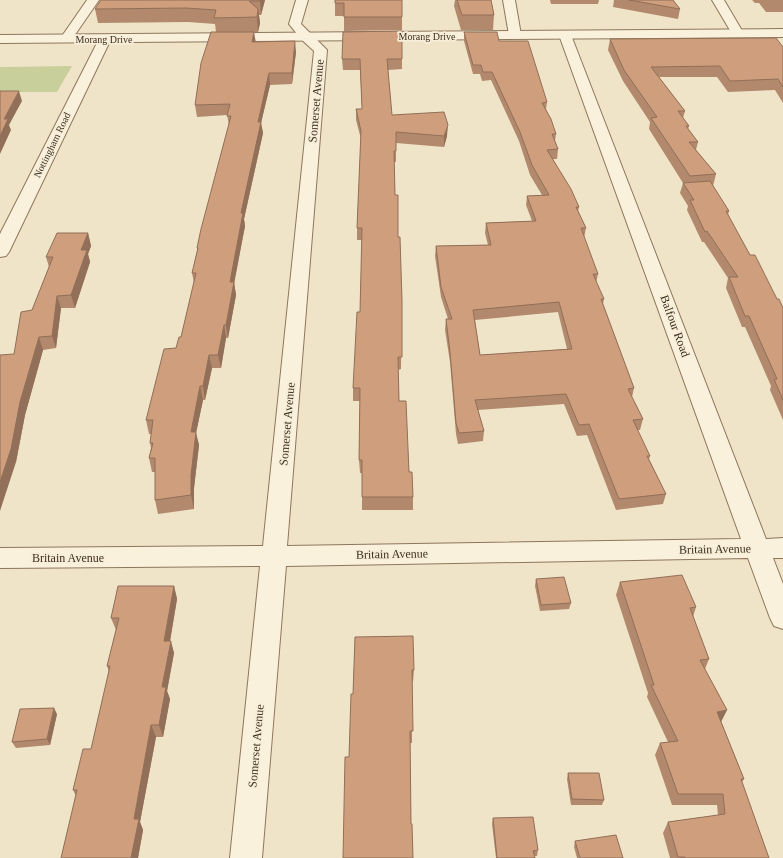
<svg xmlns="http://www.w3.org/2000/svg" width="783" height="858" font-family="'Times New Roman',serif">
	<rect width="100%" height="100%" fill="#f0e4c8"/>
	<!-- green -->
	<path fill="#c9cf9b" d="M72,66l-15,26h-57v-25z"/>
	<g fill="none" stroke-linecap="round" stroke-linejoin="round">
		<defs>
			<g id="minor">
				<path d="M87,0h12l-29,42h-8l-2,-3z"/>
				<path d="M296,0h12l-7,24 26,26 -40,496 454,-7 -182,-504 2,-3h8l2,3 195,504 17,-1v20h-10l10,26v45l-9,-3 -4,-8 -22,-60 -462,8 -24,292h-32l30,-292 -260,2v-20l263,-2 51,-495 -12,-11 -13,-16z"/>
				<path d="M503,0h12l6,35 -2,3h-8l-2,-3z"/>
				<path d="M712,0h12l20,34 -2,3h-8z"/>
				<path d="M105,35l4,1 2,3 -102,213 -3,4 -6,1v-23l99,-195 2,-3z"/>
			</g>
			<path id="tertiary" d="M783,29v8l-783,6v-8z"/>
		</defs>
		<!-- minor casing -->
		<use href="#minor" stroke="#8d765c" stroke-width="2"/>
		<!-- tertiary casing -->
		<use href="#tertiary" stroke="#8d765c" stroke-width="2"/>
		<!-- minor -->
		<use href="#minor" fill="#faf1dc" fill-rule="evenodd"/>
		<!-- tertiary -->
		<use href="#tertiary" fill="#faf1dc" fill-rule="evenodd"/>
	</g>
	<!-- wall -->
	<g fill="#b2896c" fill-rule="evenodd">
		<path d="M265,0l-4,15h-2l1,8 -2,9h-42l-1,-8 -27,-2 -90,1 -3,-14z"/>
		<path d="M402,0v30l-58,1v-15h-9v-13z"/>
		<path d="M455,0h36l3,15 -1,15h-32l-7,-24z"/>
		<path d="M550,0h49l-1,4h-47z"/>
		<path d="M614,0h59l7,9 -2,10 -65,-12z"/>
		<path d="M752,0h31v12h-17l-7,-9h-4z"/>
		<path d="M402,31v38l-14,1 4,45 55,21 -3,11 -48,-4v19h-2l1,33 7,106 -1,68 -3,1 1,31 14,96v13h-51v-37h-2l-1,-13 1,-59h-7v-13l7,-76 2,-72h-5v-12l4,-89 -5,-19v-11h6l-2,-39h-17l-1,-11z"/>
		<path d="M464,32l35,9 48,61 -1,7 10,25 -1,7 3,8 -1,10h-4l26,48 -1,4 8,17 -2,10 14,36 -2,9 8,16 -1,5 31,84 -2,9 11,22 -3,11h-3l13,26 -1,3 17,35 -3,10 -47,6 -29,-75 -10,1 -13,-32 -86,6 6,21 -1,10 -25,3 -2,-10 -6,-72 -5,-32 1,-11h2l-7,-22 -6,-41 1,-10 52,-1 -3,-12 1,-10 46,-2 -6,-16 1,-9 15,-1 -12,-20 -11,-34 -28,-61 -9,1 -2,-7h-7l-9,-33zM558,312l9,37 -87,6 -5,-35z"/>
		<path d="M610,39l173,8v56l-8,-13 -47,2 -11,-15h-58l26,34 -2,7 6,8 -1,3 10,13 -2,8 20,24 -3,12 16,25 -1,4 22,40 27,44 6,9v112l-13,-30 1,-4 -26,-59h-3l-16,-39 2,-10 -24,-36h-2l-15,-32 1,-4 -8,-13 3,-10 -34,-54 1,-7 -27,-41 -15,-31z"/>
		<path d="M255,42l41,10 -4,32 -22,1 -9,38 2,10 -19,86 1,7 -11,56 2,13 -8,43h-2l-5,30h-9l-7,32h-2l-7,33 3,12 -5,43v21l-36,5 -3,-14v-28h-3l-3,-14 2,-10 -1,-5 1,-9h-2l-3,-14 35,-83 13,-54 -2,-10 5,-22v-3l32,-123 -2,-10 -30,2 -2,-12z"/>
		<path d="M88,233l3,13 -3,8 2,8 -15,46h-14l-5,40 -13,2 -18,65 -9,47 -2,-108 18,-44 17,-43 -3,-10z"/>
		<path d="M536,579l35,24 -2,6 -29,2 -5,-25z"/>
		<path d="M620,582l76,25 -3,10 16,42 -4,10 22,41 -6,11 23,58 -2,3 27,76h-99l-7,-25 5,-11 50,-7 -1,-10h-45l-17,-50 5,-12 8,-1 -21,-45 1,-4 -32,-98z"/>
		<path d="M174,586l3,13 -7,42 4,12 -7,38 3,8 -7,38h-7l-16,85 3,8 -5,28h-77l15,-62 -3,-6 18,-41 18,-77 -2,-6 9,-36 -5,-12z"/>
		<path d="M355,637l59,33 -1,12h-1v61h-2l1,81 2,34 -64,-101 4,-63z"/>
		<path d="M57,714l-7,31 -34,3 -4,-6z"/>
		<path d="M568,773l36,27 -2,5h-31l-4,-26z"/>
		<path d="M493,818l45,32 -1,6h-2v2h-39l-4,-34z"/>
		<path d="M575,841l48,17h-46l-3,-11z"/>
	</g>
	<!-- shaded-wall -->
	<g fill="#916f58">
		<path d="M260,0h5l-4,15 -1,-14z"/>
		<path d="M258,9l2,14 -2,9 -1,-15z"/>
		<path d="M254,32l2,11 -4,-1z"/>
		<path d="M295,41l1,11 -4,32v-11z"/>
		<path d="M269,73l1,12 -9,38 2,10 -19,86 1,7 -13,69 -2,-13 11,-69 17,-91z"/>
		<path d="M19,91l3,10 -13,24 2,5 -11,24v-18l4,-17z"/>
		<path d="M448,125l-1,11 -3,11v-11z"/>
		<path d="M88,233l3,13 -3,8 2,8 -15,46 -4,-13 10,-45z"/>
		<path d="M234,282l2,13 -8,43 -2,-13z"/>
		<path d="M57,296l4,12 -5,40 -4,-12z"/>
		<path d="M224,325l2,13 -5,30 -3,-13z"/>
		<path d="M39,337l4,13 -18,65 -9,47 -16,49v-29l20,-80z"/>
		<path d="M209,355l3,13 -7,32 -2,-14z"/>
		<path d="M200,386l3,14 -7,33 3,12 -5,43v21l-3,-14v-63z"/>
		<path d="M174,586l3,13 -9,54 -4,-12z"/>
		<path d="M171,641l3,12 -7,38 3,8 -7,38 -4,-12 3,-38z"/>
		<path d="M54,708l3,6 -7,31 -3,-6z"/>
		<path d="M727,710l-6,12 -4,-10z"/>
		<path d="M151,725l5,12 -16,85 3,8 -5,28h-7l3,-39z"/>
	</g>
	<!-- building -->
	<g fill="#cf9f7d" stroke="#916f58" fill-rule="evenodd">
		<path d="M101,0h159v1h-11l9,8 -1,8 -43,1 2,-8 -30,-2 -91,1z"/>
		<path d="M335,0h67v17h-58v-14h-9z"/>
		<path d="M457,0h34l3,15h-32z"/>
		<path d="M629,0h44l7,9z"/>
		<path d="M402,31v28h-15l5,56 52,-3 4,13 -4,11 -48,-4v19h-2l1,44h3v42h2l2,64v56h-4l1,44h7l3,71h3l1,25h-51v-37h-3l1,-72h-7l4,-76h3l2,-84h-5l4,-97 -5,-22h6l-2,-50h-18l1,-27z"/>
		<path d="M211,32h43l-2,10 43,-1 -3,32h-23l-11,49h3l-20,91h2l-13,69h4l-8,43h-2l-6,30h-9l-6,31h-3l-9,46h5l-5,43v20l-36,5v-42h-6l4,-15h-3l3,-23h-7l18,-71 12,-1 3,-11h2l15,-64h-4l6,-25h-1l4,-19 30,-113h-4l3,-12 -35,1 6,-42z"/>
		<path d="M464,32h33l2,9h29l19,61 -5,1 9,16 5,15h-4l6,15 -11,1 24,39 8,18h-3l10,21h-5l17,46h-5l11,25h-3l33,89 -6,1 15,30 -10,1 17,36h-3l19,38 -47,5 -30,-75 -10,1 -13,-31 -91,6 9,31 -25,2 -3,-10 -6,-71 -4,-33h6l-11,-32 -5,-41 55,-1 -5,-22 50,-2 -9,-25 22,-1 -17,-30 -12,-33 -28,-60h-9l-2,-7h-8zM559,302l13,47 -92,6 -7,-45z"/>
		<path d="M776,38l7,9v40l-5,-8 -48,2 -10,-15 -69,1 34,44h-7l11,15h-3l12,16h-9l27,32 -26,2 -39,-58 6,-1 -33,-47 -14,-31z"/>
		<path d="M0,91h19l-15,28h4l-8,17z"/>
		<path d="M710,181l19,30h-3l24,44h5l22,44h2l4,9v92l-9,-21h3l-28,-63h-4l-16,-39h9l-31,-46 -2,1 -15,-32h4l-11,-17z"/>
		<path d="M57,233h31l-7,17h6l-16,45 -14,1 -5,40 -13,1 -19,65 -9,47 -11,33v-127l14,-1 7,-42 11,-2 21,-53h-7z"/>
		<path d="M682,575l14,32 -6,1 19,51 -9,1 27,50 -10,2 27,67h-3l28,79h-84v-1h-7l-10,-35 57,-8 -2,-20h-45l-18,-51 18,-2 -27,-56h3l-34,-103z"/>
		<path d="M564,577l7,26 -30,2 -5,-26z"/>
		<path d="M118,586h56l-10,55h7l-9,46h4l-7,38h-8l-17,94h5l-8,39h-70l16,-68h-4l10,-41h8l19,-83h-3l12,-48h-8z"/>
		<path d="M413,636l1,34h-2l1,61h-3l1,93h1l1,34h-70l2,-101h4l2,-63h2l2,-57z"/>
		<path d="M54,708l-7,31 -35,3 8,-33z"/>
		<path d="M568,773h31l5,27 -32,-1z"/>
		<path d="M533,817l5,33 -5,1 2,7h-38l-4,-40z"/>
		<path d="M616,835l7,23h-43l-5,-17z"/>
	</g>
	<g text-anchor="middle" dominant-baseline="central" stroke-width="3.5" stroke-linejoin="round" paint-order="stroke">
		<!-- far-street labels -->
		<g font-size="10" fill="#3d2e20" stroke="#f7eed8">
			<text x="427" y="36">Morang Drive</text>
			<text x="104" y="39">Morang Drive</text>
			<text transform="translate(52 145) rotate(-64)">Nottingham Road</text>
		</g>
		<!-- street labels -->
		<g font-size="12" fill="#3d2e20" stroke="#f7eed8">
			<text transform="translate(316 101) rotate(-85)">Somerset Avenue</text>
			<text transform="translate(675 326) rotate(70)">Balfour Road</text>
			<text transform="translate(287 424) rotate(-85)">Somerset Avenue</text>
			<text transform="translate(715 549) rotate(-1)">Britain Avenue</text>
			<text transform="translate(392 554) rotate(-1)">Britain Avenue</text>
			<text x="68" y="558">Britain Avenue</text>
			<text transform="translate(256 746) rotate(-85)">Somerset Avenue</text>
		</g>
	</g>
</svg>
